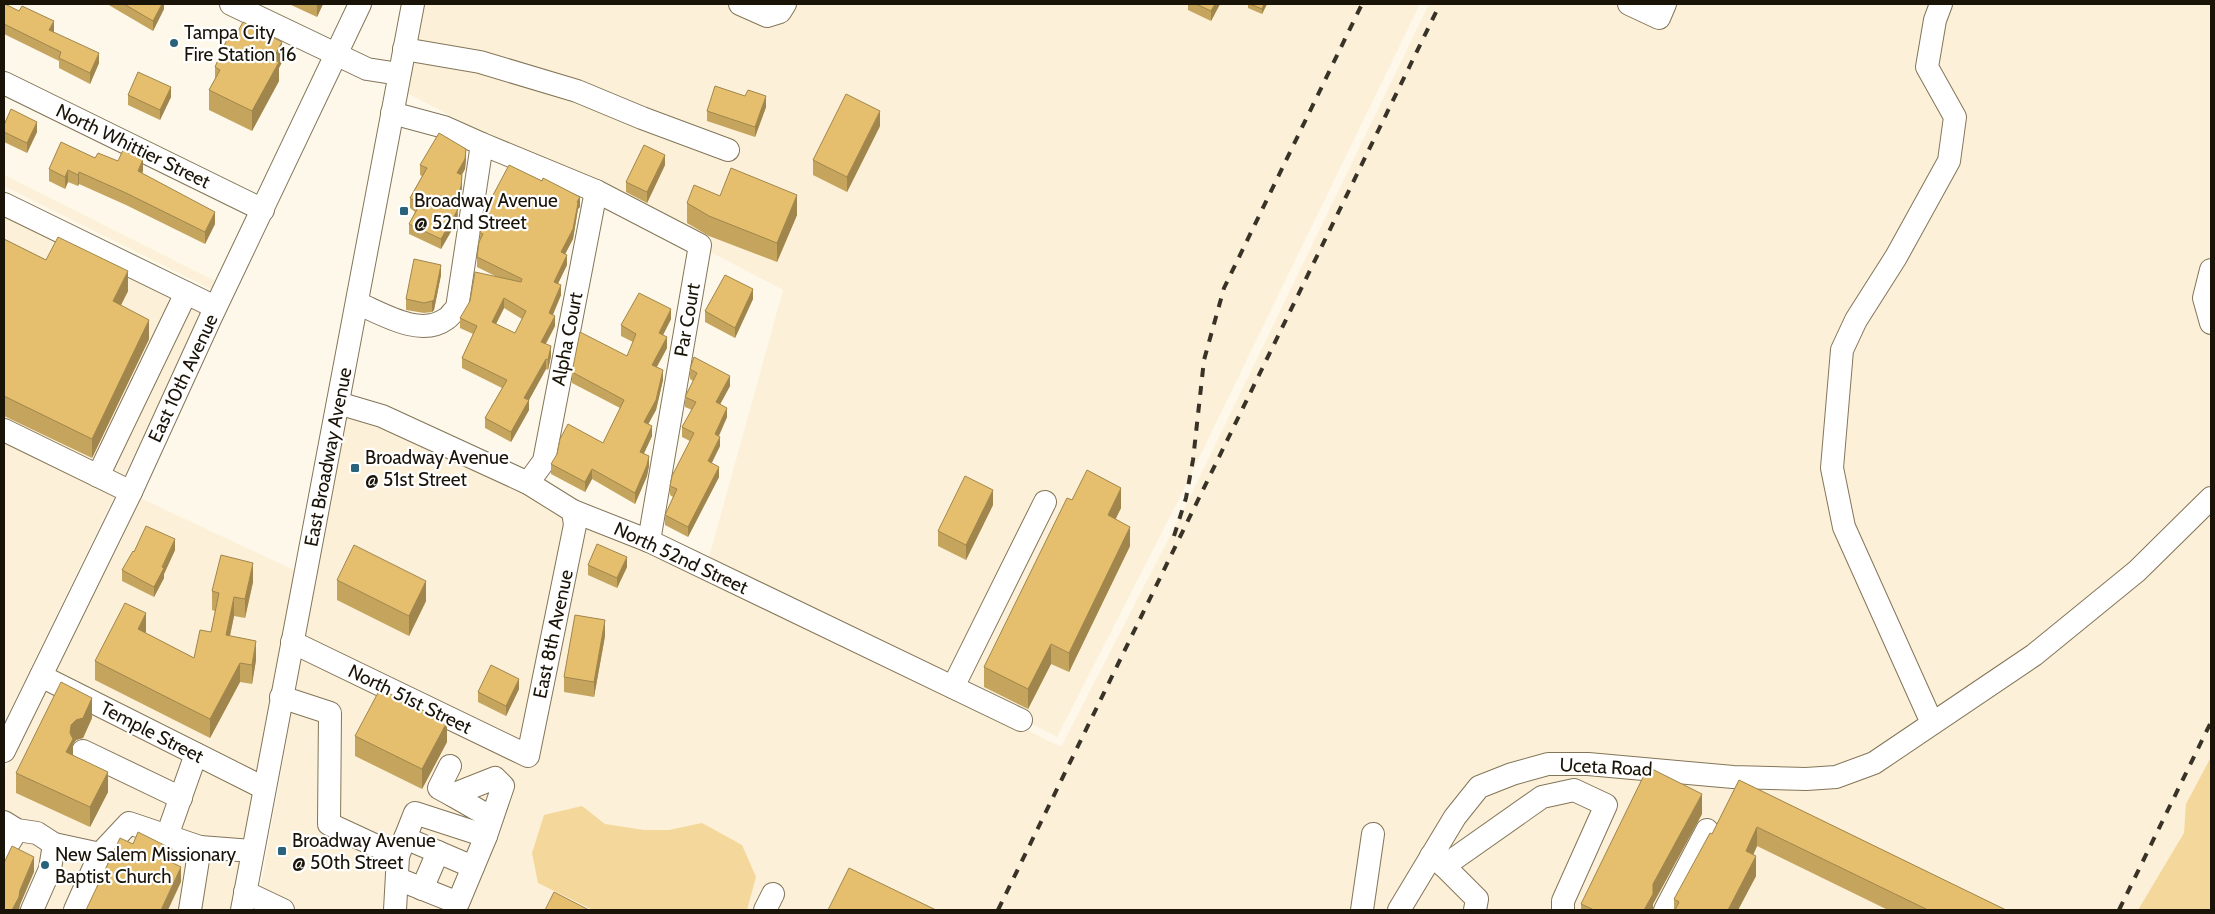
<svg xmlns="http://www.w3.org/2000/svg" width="2215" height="914" font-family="Cabin,sans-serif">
	<rect width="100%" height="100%" fill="#fef8eb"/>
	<!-- built -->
	<g fill="#fcf0d8">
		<path d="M422,4h998l-243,499 -120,234 -27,-14 3,-7 -374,-179 50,20 74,-267 -378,-198z"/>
		<path d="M1429,4h782v906h-1924l-28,-13 44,-250 225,110 56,-248 477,238 124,-240z"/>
		<path d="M4,175l213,107 -4,8 -209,-104z"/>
		<path d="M4,194l207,103 -207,426z"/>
		<path d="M346,414l33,10 144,67 42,25v8l-44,219 -219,-106z"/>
		<path d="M138,497l158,74 -13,68 -4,6 2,1 -24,129 -204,-103z"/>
		<path d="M46,687l207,105 -17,97 -3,6 2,1 -3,14h-228v-137z"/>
	</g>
	<!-- green -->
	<g fill="#f4d79a">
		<path d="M2211,757v153h-73l46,-77 2,-29z"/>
		<path d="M582,806l23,18 39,6h25l33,-7 40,22 14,32 -9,33h-154l-55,-27 -6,-30 12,-38z"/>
	</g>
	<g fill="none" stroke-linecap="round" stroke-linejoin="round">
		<defs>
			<g id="minor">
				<path d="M231,4l136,65 32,5"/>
				<path d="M740,4l27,12 13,-4 5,-8"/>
				<path d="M1629,4l30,14 6,-14"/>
				<path d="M404,49l76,13 97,29 65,27 86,32"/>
				<path d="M4,83l259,127"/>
				<path d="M392,113l52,14 38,17"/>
				<path d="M4,204l211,103"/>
				<path d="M2211,270l-7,28 7,25"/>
				<path d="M357,303c24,10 63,35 89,16 4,-2 7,-8 11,-11l25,-164 114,47 104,54 -51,296"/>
				<path d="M338,403l44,13 146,67 45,28 76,30 372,179"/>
				<path d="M4,430l127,62"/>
				<path d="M98,476l88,-183"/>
				<path d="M528,483l16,-22 52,-270"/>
				<path d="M292,642l236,114 47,-231 -2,-14"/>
				<path d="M41,676l223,112"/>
				<path d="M953,687l92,-185"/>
				<path d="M281,697l49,16 -1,111 69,32 -3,54"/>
				<path d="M1932,723l-88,-196 -12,-59 10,-118 14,-30 40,-63 53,-96 6,-44 -28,-50 8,-47 6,-16"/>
				<path d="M4,751l127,-259 80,-175 149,-313"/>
				<path d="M83,751l98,47"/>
				<path d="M450,766l-11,22 13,7"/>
				<path d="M4,822l13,8 20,3 17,11 46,10"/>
				<path d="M167,836l29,-82"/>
				<path d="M405,838l68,29"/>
				<path d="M4,851l13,-21"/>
				<path d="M398,856l17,-43 71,23 17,-50 -8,-8 -43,17 40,23"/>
				<path d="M1431,856l13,10 98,-69 32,-7 32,15 -43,96v9"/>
				<path d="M1444,866l33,33 -2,11"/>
				<path d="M398,879l60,24 28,-67"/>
				<path d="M422,889l16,-37"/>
				<path d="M245,892l38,18"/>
				<path d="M32,910l18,-41 4,-25"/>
				<path d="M75,910l25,-56 29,-31 71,24"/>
				<path d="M190,910l10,-63 52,4"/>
				<path d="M242,910l171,-906"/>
				<path d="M765,910l8,-16"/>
				<path d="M1362,910l11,-76"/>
				<path d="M1399,910l56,-93 24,-30 33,-13 36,-10h40l145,13 73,2 30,-2 38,-14 160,-108 103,-84 74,-73"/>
				<path d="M1665,910l42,-80"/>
			</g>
		</defs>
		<!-- minor casing -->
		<use href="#minor" stroke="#837558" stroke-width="24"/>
		<!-- minor -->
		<use href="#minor" stroke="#fff" stroke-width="22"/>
		<!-- rail -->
		<g stroke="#393327" stroke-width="4" stroke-dasharray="9 9" stroke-linecap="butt">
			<path d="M1174,536l12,-38 7,-38 11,-100 20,-72 138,-284"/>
			<path d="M998,910l442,-906"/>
			<path d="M2119,910l92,-188"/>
		</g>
	</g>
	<!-- wall -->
	<g fill="#c5a45e" fill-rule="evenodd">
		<path d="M4,4l50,27 -1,1 46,31 -9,21 -31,-16v-7l-55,-27z"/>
		<path d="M107,4h57v5l-11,22z"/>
		<path d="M289,4h34l-6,13z"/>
		<path d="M1188,4h32l-9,17 -23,-11z"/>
		<path d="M1248,4h19l-5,10 -14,-6z"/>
		<path d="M233,40l49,22 -3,6v13l-27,50 -43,-21v-20l6,-11v-12z"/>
		<path d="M128,95l43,2 -11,23 -32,-15z"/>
		<path d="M766,107l-11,30 -48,-16v-10z"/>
		<path d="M4,125l33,7 -10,21 -23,-11z"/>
		<path d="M880,126l-33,66 -34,-17v-15z"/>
		<path d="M95,158l23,3 25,10 -1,2 73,51 -10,20 -79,-39 -47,-21 -1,2 -10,-4 -3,7 -16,-8v-12z"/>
		<path d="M466,159l-1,10 -3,6v10l-1,12 -4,7 1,11 -1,6 -16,28 -32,-15v-10l6,-12 -5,-4v-10l12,-22 -2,-1v-10z"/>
		<path d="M665,165l-18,38 -21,-11v-10z"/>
		<path d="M720,196l77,19 -20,47 -68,-26 -22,-13v-20z"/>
		<path d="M580,207l-2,2 -5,30 -8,15 2,11 -9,18 3,12 -8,20 2,11 -9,18 5,12 -3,14 -2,-1 -17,31v10l-18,32 -26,-14v-10l17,-30 -40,-20v-10l11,-24 -13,-6v-10l37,-41 -20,-10v-10l3,-18v-6zM504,308l18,11 -7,14 -19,-9z"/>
		<path d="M4,239l42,21 82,31 -7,14 28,34 -57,119 -88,-42z"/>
		<path d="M441,275l-7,35 -2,2 -8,1 -18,-3v-11z"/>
		<path d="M753,299l-18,39 -30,-16v-11z"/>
		<path d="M671,319l-8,16 4,13 -10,19 6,13 -7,30 -8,14 4,12 -8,17 5,13 -2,10 -12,28 -43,-25 -7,13 -34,-18v-10l52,-21 17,-35 -48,-25v-11l55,-16 6,-14 -12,-6v-11z"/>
		<path d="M690,369l40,17 -10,18 7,13 -8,19 1,10 -9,17 8,14 -31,60 -23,-12v-10l8,-18 -3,-2v-9l20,-45 -8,-4v-10l10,-17 -7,-3v-10l8,-16 -3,-2z"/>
		<path d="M1072,500l49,8 -6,11 15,27 -61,126 -18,-8 -23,45 -44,-22v-20z"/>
		<path d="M993,505l-27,55 -28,-14v-15z"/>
		<path d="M175,550l-11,24v4l-10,19 -32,-16v-11l12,-18z"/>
		<path d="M588,565l39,2 -10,21 -29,-13z"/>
		<path d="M337,580l89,21 -17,35 -72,-36z"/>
		<path d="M253,582l-8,36 -11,-2 -4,20 26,24 -4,24 -12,-2 -30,56 -115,-58v-19l51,-29 -1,1 49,25 17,-26 4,-21 -3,-1v-19z"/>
		<path d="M605,636l-11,61 -30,-5v-15z"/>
		<path d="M519,689l-13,27 -28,-14v-10z"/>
		<path d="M92,718l-9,20 -7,2 -3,4v11l35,37 -18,35 -74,-34v-20z"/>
		<path d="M355,736l92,6 -25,47 -67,-33z"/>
		<path d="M1739,780l267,130h-118l-131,-64 -4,9 3,21 -18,34h-64v-11l38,-65z"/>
		<path d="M1702,814l-49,90v6h-72v-6z"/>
	</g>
	<!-- shaded-wall -->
	<g fill="#a0864c">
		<path d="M162,4h2v5l-11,22v-10z"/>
		<path d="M318,4h5l-6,13v-12z"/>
		<path d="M1215,4h5l-9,17v-10z"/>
		<path d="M1264,4h3l-5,10v-5z"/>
		<path d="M54,21v10l-5,9v-10z"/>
		<path d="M282,42v20l-3,6v13l-27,50v-20l21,-52z"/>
		<path d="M99,53v10l-9,21v-11z"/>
		<path d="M171,87v10l-11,23v-10z"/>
		<path d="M766,96v11l-11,30v-10z"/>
		<path d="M880,111v15l-33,66v-15z"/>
		<path d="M37,122v10l-10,21v-10z"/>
		<path d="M466,149v10l-1,10 -8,14v-10z"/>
		<path d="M665,155v10l-18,38v-11z"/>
		<path d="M143,159v12l-5,12v-12z"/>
		<path d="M68,170v12l-3,7v-12z"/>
		<path d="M79,172v12l-1,2v-11z"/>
		<path d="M462,175v10l-1,12 -8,15v-10z"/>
		<path d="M797,195v20l-20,47v-19z"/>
		<path d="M580,197v10l-2,2 -5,30 -12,23v-10l16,-50z"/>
		<path d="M458,205l-1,16 -16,28v-10z"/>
		<path d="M215,212v12l-10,20v-12z"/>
		<path d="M567,255v10l-13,27v-10z"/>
		<path d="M441,265v10l-7,35 -2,2v-11z"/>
		<path d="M128,271v20l-15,30v-20z"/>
		<path d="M561,285v10l-12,28v-10z"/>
		<path d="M753,289v10l-18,39v-10z"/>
		<path d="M504,298v10l-12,24v-10z"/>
		<path d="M671,309v10l-12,24v-10z"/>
		<path d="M555,316v10l-14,26v-10z"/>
		<path d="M149,320v19l-57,119v-19z"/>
		<path d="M667,337v11l-15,27v-10z"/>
		<path d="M551,346v10l-3,14v-10z"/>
		<path d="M546,359v10l-17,31v10l-18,32v-10l13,-34z"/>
		<path d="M663,370v10l-7,30 -12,22v-10z"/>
		<path d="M730,376v10l-14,26v-10z"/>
		<path d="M727,408v9l-12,27v-10z"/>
		<path d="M652,426v10l-12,26v-10z"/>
		<path d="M720,437v9l-12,25v-10z"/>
		<path d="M649,456v10l-2,10 -12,28v-11z"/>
		<path d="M719,467v10l-31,60v-10z"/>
		<path d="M592,469v10l-7,13v-10z"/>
		<path d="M1121,488v20l-13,27v-20z"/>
		<path d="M993,490v15l-27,55v-15z"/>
		<path d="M1130,527v19l-61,126v-19z"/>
		<path d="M175,539v11l-11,24v4l-10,19v-10z"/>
		<path d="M627,557v10l-10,21v-10z"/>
		<path d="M253,563v19l-8,36v-19z"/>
		<path d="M426,581v20l-17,35v-20z"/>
		<path d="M234,597v19l-8,38v-19z"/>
		<path d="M146,613v19l-8,16v-19z"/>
		<path d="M605,620v16l-11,61v-15z"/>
		<path d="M256,641v19l-4,24v-19z"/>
		<path d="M1051,644v20l-23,45v-20z"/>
		<path d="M240,663v19l-30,56v-19z"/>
		<path d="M519,679v10l-13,27v-10z"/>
		<path d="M92,698v20l-9,20 -7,2 -3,4v15l-7,-7 5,-27z"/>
		<path d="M447,722v20l-25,47v-20z"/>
		<path d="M108,772v20l-18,35v-20z"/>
		<path d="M1702,794v20l-49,90v6h-9l9,-26z"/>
		<path d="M1757,827v19l-11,25v-20z"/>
		<path d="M174,850v15l-5,-4z"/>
		<path d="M1756,856v20l-18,34h-10z"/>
		<path d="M34,857v15l-14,33 -1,5h-7l8,-20z"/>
		<path d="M181,867v15l-13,28h-7z"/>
	</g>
	<!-- building -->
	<g fill="#e5bf6d" stroke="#a0864c" fill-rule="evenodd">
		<path d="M4,4h1l14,7 3,-5 32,15 -5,9 50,23 -9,20 -31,-15 2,-6 -57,-28z"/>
		<path d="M124,4h38l-9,17z"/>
		<path d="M1196,4h19l-4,7z"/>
		<path d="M1250,4h14l-2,5z"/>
		<path d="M243,22l39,20 -9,17 6,3 -27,49 -43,-21 11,-20 -5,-3 13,-30 5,3z"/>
		<path d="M138,72l33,15 -11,23 -32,-15z"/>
		<path d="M715,86l30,10 3,-6 18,6 -11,31 -48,-16z"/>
		<path d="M846,94l34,17 -33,66 -34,-17z"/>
		<path d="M11,109l26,13 -10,21 -23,-11v-7z"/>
		<path d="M439,133l27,16 -1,10 -8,14 5,2 -1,12 -8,15 5,3 -1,6 -16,28 -32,-15 11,-20 -10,-6 17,-30 -7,-3z"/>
		<path d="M61,142l34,16 3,-5 20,8 5,-11 20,9 -5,12 77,41 -10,20 -79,-39 -47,-21 -1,3 -10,-5 -3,7 -16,-8z"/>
		<path d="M644,145l21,10 -18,37 -21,-10z"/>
		<path d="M509,165l33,16 1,-3 37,19 -3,5 1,1 -5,26 -12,23 6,3 -13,27 7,3 -12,28 6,3 -14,26 10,4 -3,14 -2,-1 -22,39 5,2 -18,32 -26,-14 22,-38 -45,-22 15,-32 -17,-8 10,-17 5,-29 46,10 1,-3 -45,-22 2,-15 4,-8 -3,-1 3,-19zM504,298l22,13 -11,22 -23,-11z"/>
		<path d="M731,168l66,27 -20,48 -68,-27 -22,-13 7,-18 26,11z"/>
		<path d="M58,237l70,34 -15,30 36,19 -57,119 -88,-43v-157l42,21z"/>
		<path d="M414,259l27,6 -7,35 -2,1 -8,2 -18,-4z"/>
		<path d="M725,275l28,14 -18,39 -30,-17z"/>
		<path d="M639,293l32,16 -12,24 8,4 -15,28 11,5 -7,30 -12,22 8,4 -12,26 9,4 -2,9 -12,28 -43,-24 -7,13 -34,-18 6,-10 3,-15 8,-15 35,19 21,-43 -52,-28 8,-40 47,24 9,-22 -15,-9z"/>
		<path d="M694,357l36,19 -14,26 11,6 -12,26 5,3 -12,24 11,6 -31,60 -23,-12 12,-26 -7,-3 2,-10 22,-43 -12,-6 14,-25 -11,-5 12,-24 -7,-4z"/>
		<path d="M1087,470l34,18 -13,27 22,12 -61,126 -18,-9 -23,45 -44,-22 83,-169 5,2z"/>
		<path d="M965,476l28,14 -27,55 -28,-14z"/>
		<path d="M146,526l29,13 -13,28 2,1 -10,19 -32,-17 11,-19 1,1z"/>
		<path d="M597,544l30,13 -10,21 -29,-13z"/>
		<path d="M354,545l72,36 -17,35 -72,-36z"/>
		<path d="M221,555l32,8 -8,36 -11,-2 -8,38 30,6 -4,24 -12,-2 -30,56 -115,-58 30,-58 21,10 -8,16 56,29 6,-28 11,2 8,-39 -7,-2z"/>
		<path d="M575,615l30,5 -11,62 -30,-5z"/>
		<path d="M491,665l28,14 -13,27 -28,-14z"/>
		<path d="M61,682l31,16 -9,20 -7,2 -5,5 -1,8 3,6 -7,13 42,20 -18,35 -74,-34z"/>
		<path d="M380,689l67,33 -25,47 -67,-33z"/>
		<path d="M1648,767l54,27 -49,90v10l-9,16h-50l-13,-6z"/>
		<path d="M1739,780l267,130h-78l-171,-83 -11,24 10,5 -28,54h-53l4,-8 -5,-3 36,-66 2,1z"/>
		<path d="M138,832l36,18 -5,11 12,6 -20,43h-75l34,-72 13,6z"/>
		<path d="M12,846l22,11 -14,33 -1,7 -7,13h-8v-47z"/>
		<path d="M849,868l87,42h-108z"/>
		<path d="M554,892l35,18h-44z"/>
	</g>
	<!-- markers -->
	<g fill="#28627b" stroke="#fff" stroke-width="2">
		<circle cx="174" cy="43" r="5"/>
		<rect x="399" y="206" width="10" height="10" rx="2.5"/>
		<rect x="350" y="463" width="10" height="10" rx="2.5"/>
		<rect x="277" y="846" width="10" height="10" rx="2.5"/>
		<circle cx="45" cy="865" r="5"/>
	</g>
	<g text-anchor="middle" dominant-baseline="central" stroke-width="4.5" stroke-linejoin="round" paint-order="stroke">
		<!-- poi labels -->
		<g font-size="19" fill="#191308" stroke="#fff" text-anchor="start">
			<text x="184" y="32">Tampa City<tspan x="184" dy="22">Fire Station 16</tspan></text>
			<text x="414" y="200">Broadway Avenue<tspan x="414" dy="22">@ 52nd Street</tspan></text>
			<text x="365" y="457">Broadway Avenue<tspan x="365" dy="22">@ 51st Street</tspan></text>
			<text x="292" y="840">Broadway Avenue<tspan x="292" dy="22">@ 50th Street</tspan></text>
			<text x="55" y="854">New Salem Missionary<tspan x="55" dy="22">Baptist Church</tspan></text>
		</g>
		<!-- street labels -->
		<g font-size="19" fill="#191308" stroke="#fff">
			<text transform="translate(133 146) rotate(26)">North Whittier Street</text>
			<text transform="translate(687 320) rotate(-80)">Par Court</text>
			<text transform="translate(567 339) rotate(-79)">Alpha Court</text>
			<text transform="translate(183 378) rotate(-65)">East 10th Avenue</text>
			<text transform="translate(328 457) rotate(-79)">East Broadway Avenue</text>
			<text transform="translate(681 558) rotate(25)">North 52nd Street</text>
			<text transform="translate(553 634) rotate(-78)">East 8th Avenue</text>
			<text transform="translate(410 699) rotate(26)">North 51st Street</text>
			<text transform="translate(152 732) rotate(27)">Temple Street</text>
			<text transform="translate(1606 767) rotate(3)">Uceta Road</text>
		</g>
	</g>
	<!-- border -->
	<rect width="2215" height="914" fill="none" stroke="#191308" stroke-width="10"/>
</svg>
